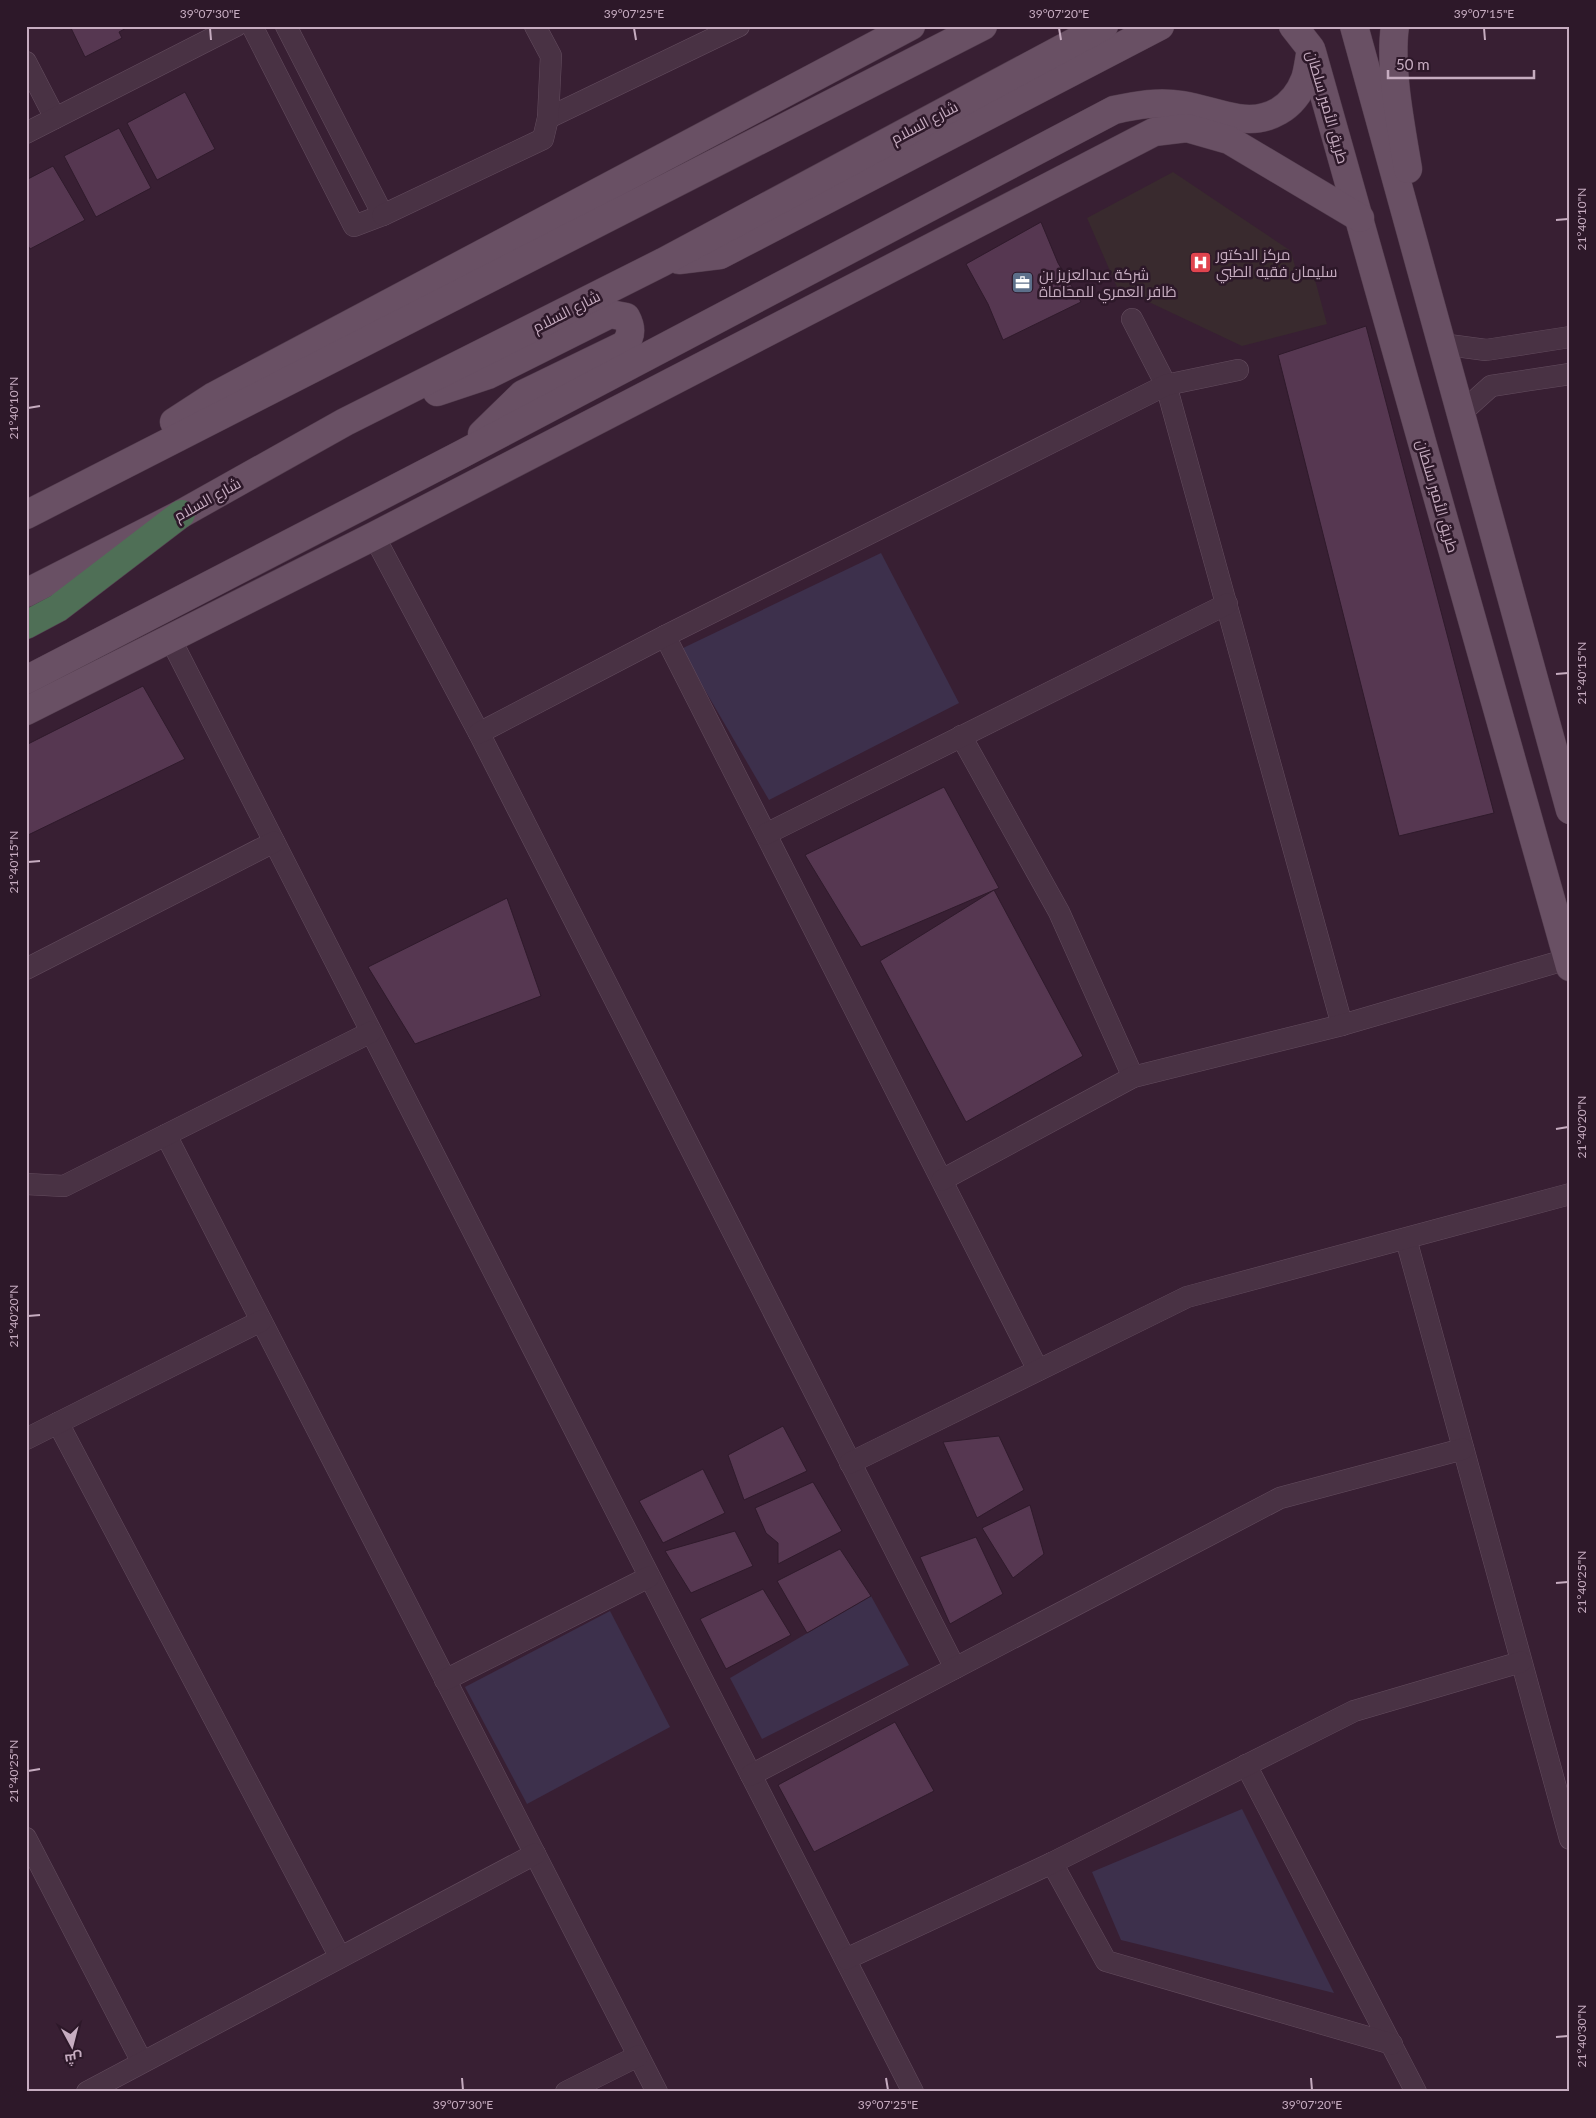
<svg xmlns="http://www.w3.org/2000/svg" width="1596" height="2118" font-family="Lato,Cairo,sans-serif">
	<rect width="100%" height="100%" fill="#381f33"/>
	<!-- medical -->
	<path fill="#392a2e" d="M1173,172l118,79 7,27 16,-2 13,48 -85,22 -125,-59 -30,-69z"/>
	<!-- green -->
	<g fill="#3d304c">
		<path d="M881,553l78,150 -190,97 -88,-151z"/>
		<path d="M871,1596l38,69 -147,74 -32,-61z"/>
		<path d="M610,1611l60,116 -143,77 -62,-117z"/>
		<path d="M1242,1809l92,184 -213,-53 -29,-68z"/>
	</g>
	<!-- building -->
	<g fill="#563751" stroke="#2f1a2b">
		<path d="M70,26h60l-11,6 3,6 -37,19z"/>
		<path d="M185,92l30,57 -58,31 -30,-57z"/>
		<path d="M119,128l32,60 -55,29 -32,-61z"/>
		<path d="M53,166l32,54 -55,29 -4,-7v-62z"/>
		<path d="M1041,222l17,41 23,39 -78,38 -15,-36 -22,-40z"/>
		<path d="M1366,326l128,487 -95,23 -121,-481z"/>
		<path d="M143,686l42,73 -159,77v-91z"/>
		<path d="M944,787l55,101 -138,59 -56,-92z"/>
		<path d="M994,890l89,166 -117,66 -86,-161z"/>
		<path d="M507,898l34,98 -126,48 -47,-77z"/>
		<path d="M783,1426l24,45 -63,29 -16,-45z"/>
		<path d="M999,1436l25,54 -47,28 -34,-76z"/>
		<path d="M703,1469l22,44 -62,30 -24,-42z"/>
		<path d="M813,1482l29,49 -64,33v-21l-12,-10 -11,-25z"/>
		<path d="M1030,1505l14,49 -31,24 -31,-50z"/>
		<path d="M735,1531l18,35 -62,27 -26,-42z"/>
		<path d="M976,1537l27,57 -53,30 -30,-67z"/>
		<path d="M840,1549l31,47 -64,37 -30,-52z"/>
		<path d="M763,1589l28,46 -65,34 -26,-50z"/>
		<path d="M895,1722l39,69 -120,61 -36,-67z"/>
	</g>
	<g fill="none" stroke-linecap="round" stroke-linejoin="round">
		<defs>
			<g id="minor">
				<path d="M252,26l102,200 29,-11 -97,-189"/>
				<path d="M26,62l29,56"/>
				<path d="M548,118l191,-92"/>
				<path d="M26,133l210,-107"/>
				<path d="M383,215l160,-76 5,-21 3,-62 -16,-30"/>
				<path d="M1132,319l34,66 176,640"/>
				<path d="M1441,344l45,6 84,-13"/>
				<path d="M1460,414l31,-28 79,-12"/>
				<path d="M374,536l105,197 476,935"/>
				<path d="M665,636l373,734"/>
				<path d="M171,640l742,1452"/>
				<path d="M479,733l186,-97 501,-251 72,-15"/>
				<path d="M961,736l98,176 74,165"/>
				<path d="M766,834l461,-230"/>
				<path d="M26,969l248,-127"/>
				<path d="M166,1135l491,957"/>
				<path d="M942,1180l191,-103 209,-52 226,-66"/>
				<path d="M26,1184l38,2 307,-154"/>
				<path d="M1406,1239l164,600"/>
				<path d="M58,1423l282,534"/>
				<path d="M26,1439l235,-118"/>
				<path d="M850,1463l337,-166 383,-103"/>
				<path d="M445,1680l204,-103"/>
				<path d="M1246,1765l170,327"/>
				<path d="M751,1775l529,-277 183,-49"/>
				<path d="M26,1838l116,224"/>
				<path d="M1052,1863l54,98 286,83"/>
				<path d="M846,1959l206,-96 302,-152 167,-49"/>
				<path d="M87,2092l448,-238"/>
				<path d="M566,2092l72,-36"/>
			</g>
			<g id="major">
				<path d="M1354,26l216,784"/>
				<path d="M1395,26c-6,41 6,101 13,143"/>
				<path d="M1312,52l258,915"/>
				<path d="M679,260l41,-5 440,-229"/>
				<path d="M437,392l51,-17 122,-61 16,3c6,11 6,19 -2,28l-101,49 -41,40"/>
				<path d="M174,422l40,-26 697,-370"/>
				<path d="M26,515l957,-489"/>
				<path d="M26,593l155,-79 164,-92 318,-160 441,-236"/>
				<path d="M26,680l434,-225 654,-345c23,-5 45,-9 68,-5 19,3 37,10 56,13 30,5 56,-10 67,-39 3,-9 4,-20 6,-30l-18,-23"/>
				<path d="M26,711l348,-175 780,-404 33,-4 42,12 131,78"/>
			</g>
			<path id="highway" d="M26,625l32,-17 123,-94"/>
		</defs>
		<!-- minor casing -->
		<use href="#minor" stroke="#644d5f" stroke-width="22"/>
		<!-- major casing -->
		<use href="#major" stroke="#523c4d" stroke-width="29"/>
		<!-- highway casing -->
		<use href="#highway" stroke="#533d4f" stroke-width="29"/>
		<!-- minor -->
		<use href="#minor" stroke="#493244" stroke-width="21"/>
		<!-- major -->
		<use href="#major" stroke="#695064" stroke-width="28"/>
		<!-- highway -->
		<use href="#highway" stroke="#4f6f56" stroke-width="28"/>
	</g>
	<!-- ticks -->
	<path fill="none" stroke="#c6acc0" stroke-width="2" d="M210,28l1,12M634,28l2,12M1059,28l2,12M1484,28l1,12M1556,220l12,-1M28,408l12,-2M1556,674l12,-1M28,862l12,-1M1556,1129l12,-2M28,1316l12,-1M1556,1583l12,-1M28,1771l12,-2M1556,2037l12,-1M462,2078l1,12M886,2078l2,12M1311,2078l1,12"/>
	<!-- icons -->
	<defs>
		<symbol id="hospital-square" viewBox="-11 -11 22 22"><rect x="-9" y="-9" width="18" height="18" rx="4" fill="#e0444e" stroke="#2d1829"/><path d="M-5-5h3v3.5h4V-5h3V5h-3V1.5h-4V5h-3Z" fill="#fff"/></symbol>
		<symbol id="office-square" viewBox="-11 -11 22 22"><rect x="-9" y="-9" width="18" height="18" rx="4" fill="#5c6f8a" stroke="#2d1829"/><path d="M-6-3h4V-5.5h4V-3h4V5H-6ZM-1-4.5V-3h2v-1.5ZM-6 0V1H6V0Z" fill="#fff"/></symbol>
	</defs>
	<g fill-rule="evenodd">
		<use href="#hospital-square" x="1188" y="250" width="25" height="25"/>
		<use href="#office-square" x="1010" y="270" width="25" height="25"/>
	</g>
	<g text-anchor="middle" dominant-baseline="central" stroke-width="5" stroke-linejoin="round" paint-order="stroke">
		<!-- street labels -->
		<g font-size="15" fill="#c6acc0" stroke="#2d1829">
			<text transform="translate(1328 107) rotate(74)">طريق الأمير سلطان</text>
			<text transform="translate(924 122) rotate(-28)">شارع السلام</text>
			<text transform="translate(566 311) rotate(-27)">شارع السلام</text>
			<text transform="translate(1438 496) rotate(74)">طريق الأمير سلطان</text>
			<text transform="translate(207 499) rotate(-29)">شارع السلام</text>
		</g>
		<!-- poi labels -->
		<g font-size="15" fill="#c6acc0" stroke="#2d1829" text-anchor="start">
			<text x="1216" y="254">مركز الدكتور<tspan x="1216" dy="17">سليمان فقيه الطبي</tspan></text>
			<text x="1039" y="274">شركة عبدالعزيز بن<tspan x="1039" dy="17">ظافر العمري للمحاماة</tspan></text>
		</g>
	</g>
	<!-- border -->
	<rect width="1596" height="2118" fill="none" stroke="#2d1829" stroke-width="55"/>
	<!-- north arrow -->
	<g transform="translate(72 2046) rotate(173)" stroke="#2d1829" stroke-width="4" paint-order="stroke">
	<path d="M0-4L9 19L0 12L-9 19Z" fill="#c6acc0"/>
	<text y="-8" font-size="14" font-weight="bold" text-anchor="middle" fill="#c6acc0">ش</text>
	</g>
	<!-- scale -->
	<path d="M1388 70v8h146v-8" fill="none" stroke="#c6acc0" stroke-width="2.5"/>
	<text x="1396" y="70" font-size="15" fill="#c6acc0" stroke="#2d1829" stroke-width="4" paint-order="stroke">50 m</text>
	<rect x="28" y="28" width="1540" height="2062" fill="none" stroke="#c6acc0" stroke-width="2"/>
	<g font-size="12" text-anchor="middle" fill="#c6acc0">
		<text x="210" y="18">39°07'30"E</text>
		<text x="634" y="18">39°07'25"E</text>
		<text x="1059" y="18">39°07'20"E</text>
		<text x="1484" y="18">39°07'15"E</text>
		<text transform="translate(1582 219) rotate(-90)" y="4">21°40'10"N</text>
		<text transform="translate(14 408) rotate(-90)" y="4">21°40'10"N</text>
		<text transform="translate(1582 673) rotate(-90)" y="4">21°40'15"N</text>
		<text transform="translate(14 862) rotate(-90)" y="4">21°40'15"N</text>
		<text transform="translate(1582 1127) rotate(-90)" y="4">21°40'20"N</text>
		<text transform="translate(14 1316) rotate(-90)" y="4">21°40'20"N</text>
		<text transform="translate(1582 1582) rotate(-90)" y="4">21°40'25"N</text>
		<text transform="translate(14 1771) rotate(-90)" y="4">21°40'25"N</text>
		<text transform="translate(1582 2036) rotate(-90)" y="4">21°40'30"N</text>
		<text x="463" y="2109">39°07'30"E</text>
		<text x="888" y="2109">39°07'25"E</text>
		<text x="1312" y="2109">39°07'20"E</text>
	</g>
</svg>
